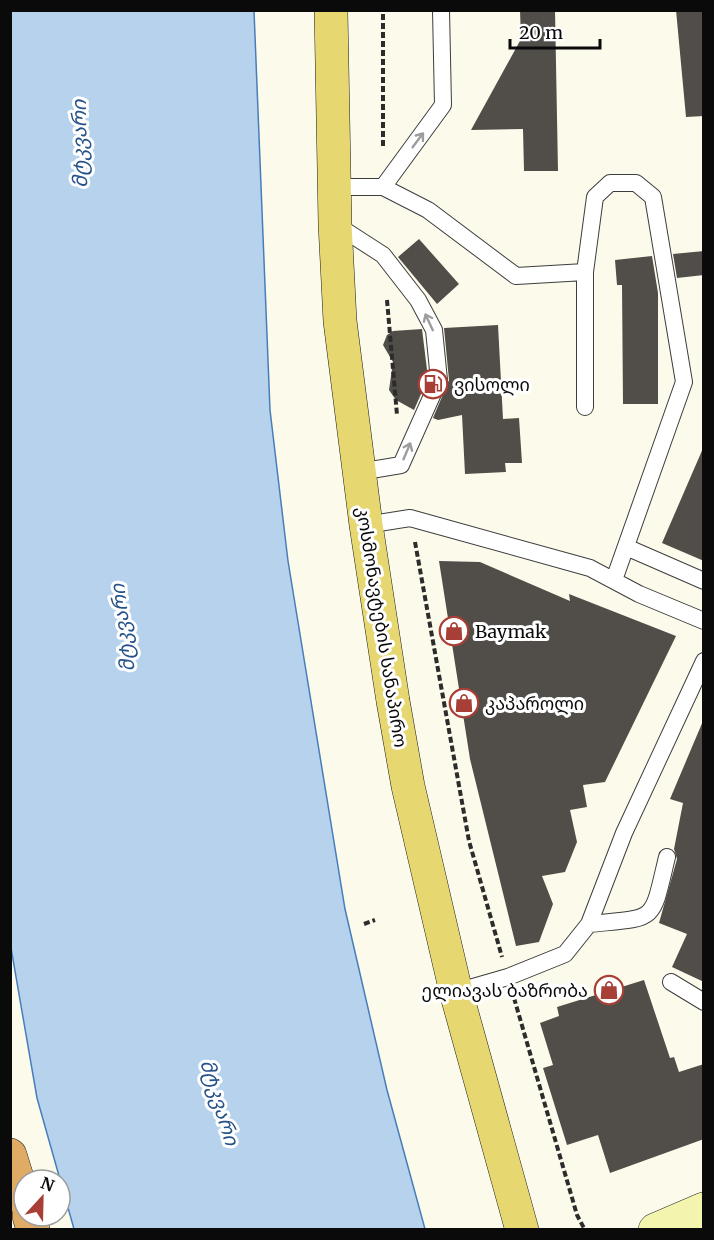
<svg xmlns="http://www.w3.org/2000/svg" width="714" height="1240" viewBox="0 0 714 1240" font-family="Merriweather,'Noto Sans Georgian',serif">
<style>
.water{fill:#b6d2ed;stroke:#477eba;stroke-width:1.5}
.building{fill:#514d48}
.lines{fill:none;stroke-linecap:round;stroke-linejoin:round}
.lane-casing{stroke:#3d3d3d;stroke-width:18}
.secondary-casing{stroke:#2c2c2c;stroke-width:34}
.primary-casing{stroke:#1b1b1b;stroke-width:34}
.highway-casing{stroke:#1b1b1b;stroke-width:34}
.path{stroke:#2c2c2c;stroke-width:4;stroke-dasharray:6 3;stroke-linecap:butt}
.lane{stroke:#fff;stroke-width:16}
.secondary{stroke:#f3f4ae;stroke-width:33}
.primary{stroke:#e6d771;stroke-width:33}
.highway{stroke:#e0ac65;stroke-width:33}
.oneway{stroke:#9d9d9d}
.labels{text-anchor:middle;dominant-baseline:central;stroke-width:6;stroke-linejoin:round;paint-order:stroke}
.poi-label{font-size:18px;fill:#0a0a0a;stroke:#fff;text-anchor:start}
.street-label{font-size:18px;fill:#0a0a0a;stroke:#fff}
.water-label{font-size:20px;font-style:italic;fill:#26528a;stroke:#fff}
</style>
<rect width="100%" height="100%" fill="#fcfbeb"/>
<path class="water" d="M 10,11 L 254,11 L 270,410 L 288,561 L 345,909 L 387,1090 L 425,1229 L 74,1229 L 37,1098 L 11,948 Z"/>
<path class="building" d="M 520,10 L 555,10 L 558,171 L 524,171 L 523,129 L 471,130 L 521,39 Z
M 676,10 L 704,10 L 704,116 L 686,117 Z
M 419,239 L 459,284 L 437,304 L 398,257 Z
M 704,251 L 704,275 L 677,278 L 673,254 Z
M 652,256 L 658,293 L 658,404 L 623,404 L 622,285 L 617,285 L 615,260 Z
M 498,325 L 503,419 L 519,418 L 522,463 L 505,463 L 506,472 L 465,474 L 462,415 L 438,420 L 433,418 L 449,380 L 444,328 Z
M 422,329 L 428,378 L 414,410 L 396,400 L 389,390 L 393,362 L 383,345 L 387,335 L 393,331 Z
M 704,446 L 704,561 L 662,543 Z
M 439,561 L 480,562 L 570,601 L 569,594 L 676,636 L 605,782 L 583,785 L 587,807 L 570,810 L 577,842 L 565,872 L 542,876 L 553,904 L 539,942 L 516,946 L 470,759 Z
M 703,721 L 704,721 L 704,982 L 672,967 L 687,934 L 659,923 L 677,859 L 674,849 L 683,803 L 670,799 Z
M 644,980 L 670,1058 L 674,1057 L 679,1072 L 704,1064 L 704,1139 L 610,1173 L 598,1135 L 567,1145 L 543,1068 L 553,1065 L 540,1023 L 559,1016 L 557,1007 Z"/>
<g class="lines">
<g class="lane-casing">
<path id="lane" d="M 334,187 L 383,187 L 428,210 L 516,276 L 585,272 L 595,197 L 610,183 L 636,183 L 653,197 L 684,382 L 614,580
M 383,187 L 443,105 L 441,10
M 335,224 L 383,255 L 418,300 L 434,330 L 439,380 L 401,465 L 359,472
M 585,407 L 585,272
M 366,525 L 410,518 L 590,568 L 639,594 L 704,621
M 626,547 L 704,581
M 589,924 C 658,917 651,924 667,857
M 671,982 L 704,1002
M 456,992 L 508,977 L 565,954 L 589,924 L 624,833 L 704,661"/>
</g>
<g class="secondary-casing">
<path id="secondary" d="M 655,1230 L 704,1209"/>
</g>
<g class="primary-casing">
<path id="primary" d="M 331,10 L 335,224 L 340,321 L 366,525 L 393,701 L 408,786 L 456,992 L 522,1230"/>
</g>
<g class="highway-casing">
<path id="highway" d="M 10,1155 L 24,1200
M 29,1216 L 33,1230"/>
</g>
<path class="path" d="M 383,146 L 383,10
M 387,300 L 397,415
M 415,542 L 469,841 L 502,957
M 364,924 L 375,920
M 514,998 L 577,1215 L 585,1230"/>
<use href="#lane" class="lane"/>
<use href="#secondary" class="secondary"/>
<use href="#primary" class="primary"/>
<use href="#highway" class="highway"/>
</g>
<defs><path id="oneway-shaft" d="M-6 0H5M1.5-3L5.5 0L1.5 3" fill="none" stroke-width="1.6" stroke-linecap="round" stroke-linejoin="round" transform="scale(1.5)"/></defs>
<g class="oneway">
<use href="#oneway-shaft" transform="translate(418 140) rotate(-53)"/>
<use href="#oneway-shaft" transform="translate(429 322) rotate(-115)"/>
<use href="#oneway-shaft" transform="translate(407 451) rotate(-67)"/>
</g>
<defs>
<g id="fuel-ring" transform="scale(1.5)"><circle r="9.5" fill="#fff" stroke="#a73f36" stroke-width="1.5"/><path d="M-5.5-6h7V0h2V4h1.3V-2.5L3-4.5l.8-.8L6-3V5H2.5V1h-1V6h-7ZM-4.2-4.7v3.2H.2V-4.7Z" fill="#a73f36"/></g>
<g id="shop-ring" transform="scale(1.5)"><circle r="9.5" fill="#fff" stroke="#a73f36" stroke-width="1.5"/><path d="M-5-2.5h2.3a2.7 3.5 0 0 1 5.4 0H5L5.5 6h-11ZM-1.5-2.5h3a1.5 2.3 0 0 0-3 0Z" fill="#a73f36"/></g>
</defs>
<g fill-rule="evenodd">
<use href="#fuel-ring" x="433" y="384"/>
<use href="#shop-ring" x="454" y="631"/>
<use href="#shop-ring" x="464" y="703"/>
<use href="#shop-ring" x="609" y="990"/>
</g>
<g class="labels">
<g class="poi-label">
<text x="454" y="384">ვისოლი</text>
<text x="475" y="631">Baymak</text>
<text x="485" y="703">კაპაროლი</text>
<text x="588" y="990" text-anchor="end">ელიავას ბაზრობა</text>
</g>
<g class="street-label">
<text transform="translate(382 627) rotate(81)">კოსმონავტების სანაპირო</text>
</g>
<g class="water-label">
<text transform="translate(79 144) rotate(-91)">მტკვარი</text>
<text transform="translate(122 628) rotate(-97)">მტკვარი</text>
<text transform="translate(220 1102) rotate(73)">მტკვარი</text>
</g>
</g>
<rect width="714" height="1240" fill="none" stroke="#0a0a0a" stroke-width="24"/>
<g transform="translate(42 1198) rotate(22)"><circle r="28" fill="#ffffff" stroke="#9d9d9d" stroke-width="1.5"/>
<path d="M0-4.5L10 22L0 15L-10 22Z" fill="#a73f36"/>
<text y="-9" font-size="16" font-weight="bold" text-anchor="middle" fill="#0a0a0a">N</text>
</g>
<path d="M510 39v9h90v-9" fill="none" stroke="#0a0a0a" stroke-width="3"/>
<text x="519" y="39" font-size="18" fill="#0a0a0a" stroke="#ffffff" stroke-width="4.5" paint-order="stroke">20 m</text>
</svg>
